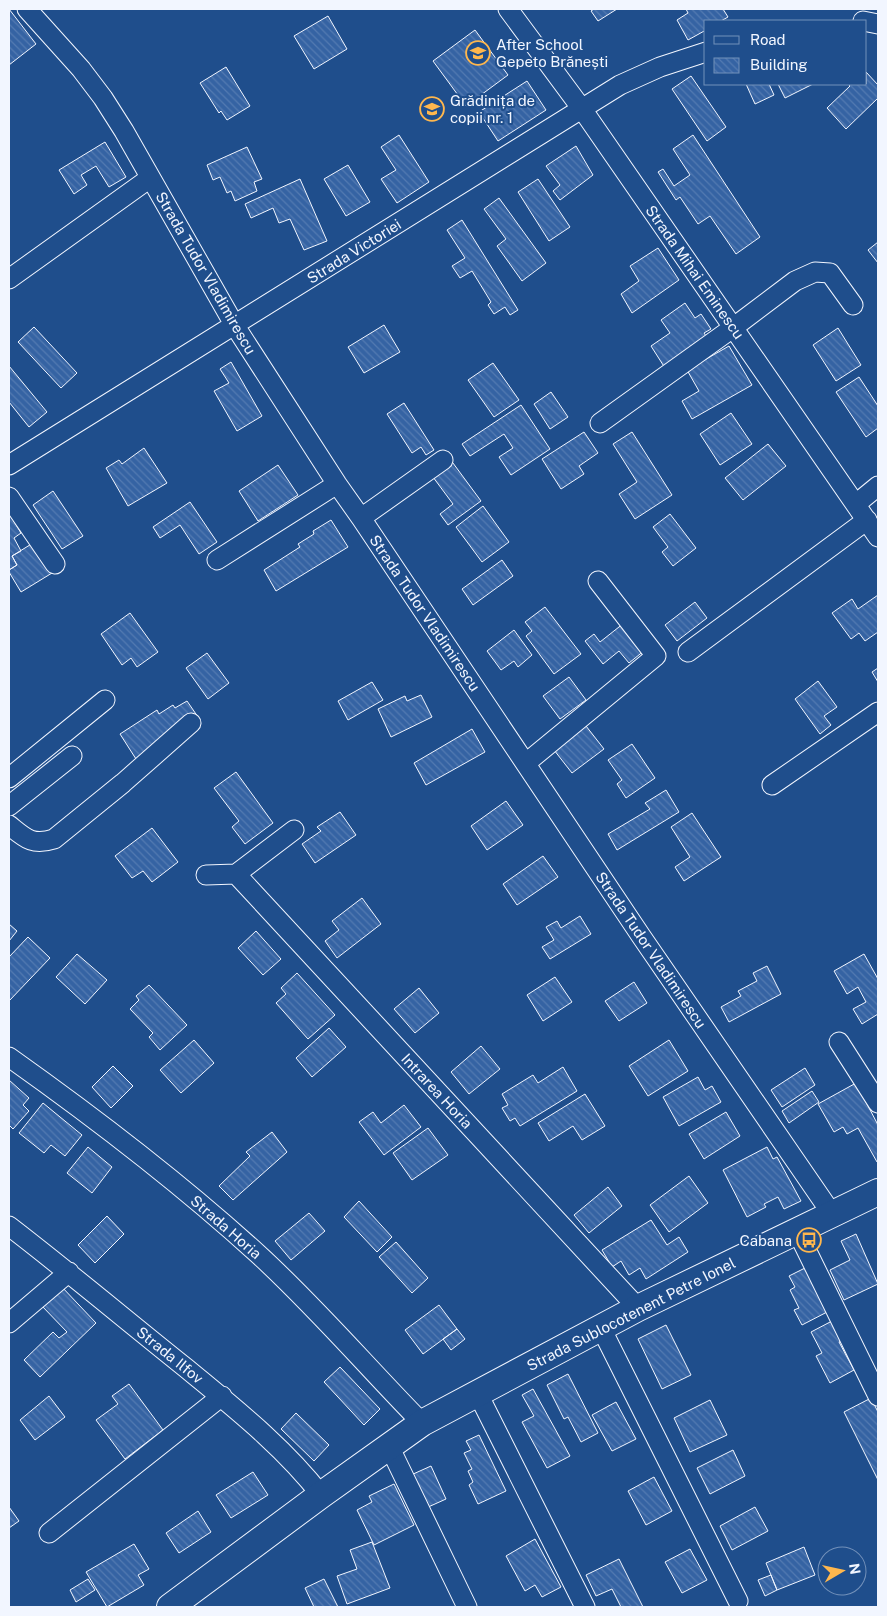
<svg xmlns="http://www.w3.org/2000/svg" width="887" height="1616" viewBox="0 0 887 1616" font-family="'Public Sans',sans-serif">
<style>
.building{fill:url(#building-back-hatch);stroke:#f2f6ff}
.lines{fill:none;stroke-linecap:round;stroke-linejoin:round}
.minor-casing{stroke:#f2f6ff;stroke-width:21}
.secondary-casing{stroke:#f2f6ff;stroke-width:28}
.minor{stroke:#1f4e8c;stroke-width:19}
.secondary{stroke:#1f4e8c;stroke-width:26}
.labels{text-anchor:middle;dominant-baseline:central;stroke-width:4;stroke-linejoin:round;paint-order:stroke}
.poi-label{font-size:15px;fill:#f2f6ff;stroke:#1f4e8c;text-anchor:start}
.street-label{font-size:15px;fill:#f2f6ff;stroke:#1f4e8c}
</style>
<defs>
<pattern id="building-back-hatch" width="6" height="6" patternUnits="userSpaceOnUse" patternTransform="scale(1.25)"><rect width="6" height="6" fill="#3563a3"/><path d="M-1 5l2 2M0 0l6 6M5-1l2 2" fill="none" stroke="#537ab1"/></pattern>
</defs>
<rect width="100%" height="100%" fill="#1f4e8c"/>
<path class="building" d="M 9,9 L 36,44 L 9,65 Z
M 594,9 L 617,9 L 598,21 L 591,11 Z
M 686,9 L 723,9 L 728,17 L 721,21 L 706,21 L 706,30 L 688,40 L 677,20 L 688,13 Z
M 328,16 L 347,49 L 314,69 L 294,36 Z
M 475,30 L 508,75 L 466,106 L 433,61 Z
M 226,67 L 250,106 L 227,120 L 221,111 L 219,113 L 200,83 Z
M 866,72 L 878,85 L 878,98 L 846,129 L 827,108 L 850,86 L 848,84 L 866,84 Z
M 691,76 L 726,127 L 707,141 L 672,89 Z
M 527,81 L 546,110 L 498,141 L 479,112 Z
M 746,84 L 769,84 L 774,95 L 755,104 Z
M 778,84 L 813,84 L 785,98 Z
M 399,135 L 429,182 L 397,203 L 381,179 L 396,170 L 381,147 Z
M 693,135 L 760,237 L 736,254 L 710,216 L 698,224 L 680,197 L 676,200 L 658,172 L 663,169 L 674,186 L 690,175 L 673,149 Z
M 105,142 L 126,177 L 109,187 L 96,166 L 81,175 L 87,185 L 74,194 L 59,170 Z
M 576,146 L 593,175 L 560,200 L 553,191 L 560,185 L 546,166 Z
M 247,147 L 262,179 L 254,182 L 257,191 L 235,201 L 231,191 L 227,193 L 220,177 L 213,180 L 207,165 Z
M 348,165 L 370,202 L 346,216 L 324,179 Z
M 300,179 L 327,241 L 304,250 L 290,219 L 279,223 L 273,208 L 251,218 L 245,204 Z
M 538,179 L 570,227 L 549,241 L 518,192 Z
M 499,198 L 546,263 L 522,281 L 497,246 L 506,239 L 484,209 Z
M 462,220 L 518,310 L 510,315 L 505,307 L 494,314 L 488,305 L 491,302 L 472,271 L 460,278 L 452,266 L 465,258 L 447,230 Z
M 878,242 L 878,263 L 868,250 Z
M 658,248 L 679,280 L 632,313 L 621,294 L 639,281 L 630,266 Z
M 685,303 L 695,318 L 701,314 L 711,329 L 704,333 L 708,339 L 665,368 L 651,346 L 670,333 L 661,320 Z
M 384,325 L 400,352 L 364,373 L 348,347 Z
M 34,327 L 77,373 L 61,388 L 18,342 Z
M 838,328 L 861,365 L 836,381 L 813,345 Z
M 729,346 L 752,385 L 692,419 L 682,401 L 699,391 L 687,370 Z
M 231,362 L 262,416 L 237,431 L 214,391 L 229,383 L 220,369 Z
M 493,363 L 519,400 L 494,417 L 468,380 Z
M 9,366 L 47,412 L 29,427 L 9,402 Z
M 859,377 L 878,406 L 878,428 L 866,437 L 836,392 Z
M 551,392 L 568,417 L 550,429 L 534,404 Z
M 404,403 L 434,450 L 426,455 L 421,447 L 412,453 L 387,414 Z
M 521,405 L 550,449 L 511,475 L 499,457 L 513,448 L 504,434 L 470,456 L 462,444 Z
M 731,413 L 752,444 L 720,465 L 700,434 Z
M 584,432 L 598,453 L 579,466 L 584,474 L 561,489 L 542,459 Z
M 632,432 L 672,495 L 635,519 L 619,494 L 637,482 L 613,444 Z
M 768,444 L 786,466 L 743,500 L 725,478 Z
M 144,448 L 167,483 L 128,506 L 106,468 L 119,460 L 122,464 Z
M 450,459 L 481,501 L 448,525 L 440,514 L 453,504 L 430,473 Z
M 278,465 L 298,495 L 258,521 L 239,491 Z
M 53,491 L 83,536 L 62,549 L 33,505 Z
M 190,502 L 217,542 L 199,554 L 180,525 L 160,538 L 153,527 Z
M 483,506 L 509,542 L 482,562 L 456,527 Z
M 9,513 L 21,533 L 14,538 L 21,551 L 12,556 L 17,565 L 9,570 Z
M 670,514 L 696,548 L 673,566 L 662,552 L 668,547 L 653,527 Z
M 331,520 L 348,547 L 276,591 L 264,570 L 300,547 L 298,544 L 314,534 L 313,531 Z
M 33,543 L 52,573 L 21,592 L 9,572 L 9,570 L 17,565 L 12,556 Z
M 502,560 L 513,576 L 473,605 L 462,589 Z
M 878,595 L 878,632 L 865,641 L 859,633 L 851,639 L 832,613 L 852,599 L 858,609 Z
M 695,602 L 707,618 L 677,641 L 665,625 Z
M 545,607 L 581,654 L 554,674 L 526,636 L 532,631 L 525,622 Z
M 130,613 L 158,652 L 137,667 L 131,658 L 122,665 L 101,634 Z
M 624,623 L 645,650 L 629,663 L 619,651 L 603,664 L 585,641 L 594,634 L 600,642 Z
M 514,630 L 532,655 L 518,667 L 514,661 L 501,670 L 487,651 Z
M 207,653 L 229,683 L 208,699 L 186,668 Z
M 878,668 L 878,682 L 872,672 Z
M 569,677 L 586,700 L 560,719 L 543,696 Z
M 818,681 L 837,707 L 824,716 L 831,725 L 820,734 L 795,699 Z
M 372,682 L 383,700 L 348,720 L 338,701 Z
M 421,695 L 432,717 L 391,737 L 378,709 L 405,696 L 407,701 Z
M 187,701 L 198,717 L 136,759 L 120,734 L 157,710 L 159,714 L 173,705 L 175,708 Z
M 586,726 L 604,749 L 572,773 L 554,750 Z
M 472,729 L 485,752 L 426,785 L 414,763 Z
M 632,744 L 655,778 L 626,798 L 617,784 L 622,780 L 608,760 Z
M 236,772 L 273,823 L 245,844 L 232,827 L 239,821 L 214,788 Z
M 666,790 L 679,812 L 617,850 L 608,834 L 650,809 L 645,803 Z
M 506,801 L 523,825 L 487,850 L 471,826 Z
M 340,812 L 356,835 L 315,863 L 302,844 L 321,831 L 317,827 Z
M 692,813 L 721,857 L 684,881 L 675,867 L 690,857 L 671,827 Z
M 152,828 L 178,862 L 152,882 L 143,871 L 132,878 L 115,856 Z
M 543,856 L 558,877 L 517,905 L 503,884 Z
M 362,898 L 381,924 L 337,958 L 325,941 L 339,930 L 332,921 Z
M 580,916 L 591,934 L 550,959 L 542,947 L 554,940 L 546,927 L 557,921 L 561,928 Z
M 9,924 L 17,931 L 9,941 Z
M 256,931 L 281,959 L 263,975 L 238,948 Z
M 28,937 L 50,958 L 9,1001 L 9,957 Z
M 77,954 L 107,980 L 85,1004 L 56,977 Z
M 864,954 L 878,979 L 878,1014 L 862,1024 L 853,1009 L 866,1002 L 858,987 L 847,994 L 834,971 Z
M 767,966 L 781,994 L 729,1022 L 721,1007 L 741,996 L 738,991 L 757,981 L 753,973 Z
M 297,973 L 335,1015 L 308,1039 L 276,1003 L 286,994 L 281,988 Z
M 555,977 L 572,1002 L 543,1021 L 527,995 Z
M 634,982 L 647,1003 L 619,1021 L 605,1001 Z
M 149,985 L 187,1025 L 160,1050 L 149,1037 L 153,1033 L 130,1009 L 139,1000 L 136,996 Z
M 419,988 L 439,1013 L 415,1033 L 394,1009 Z
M 329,1028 L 346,1047 L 312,1077 L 296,1058 Z
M 194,1040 L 214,1063 L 181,1093 L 160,1070 Z
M 669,1040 L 688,1071 L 648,1096 L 629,1066 Z
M 481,1046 L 500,1069 L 469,1094 L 451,1072 Z
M 113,1066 L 133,1086 L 111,1108 L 92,1087 Z
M 563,1067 L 577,1091 L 520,1126 L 515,1118 L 510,1121 L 502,1108 L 508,1105 L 502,1094 L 533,1075 L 538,1083 Z
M 805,1068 L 815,1085 L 782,1107 L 771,1090 Z
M 698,1077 L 705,1090 L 712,1086 L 721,1102 L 679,1126 L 663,1097 Z
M 9,1080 L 29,1098 L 23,1105 L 29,1111 L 13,1129 L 9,1125 Z
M 856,1083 L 878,1125 L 878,1161 L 877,1162 L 858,1128 L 847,1134 L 843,1127 L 834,1132 L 818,1104 Z
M 812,1091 L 819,1102 L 789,1123 L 782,1111 Z
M 585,1094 L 605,1126 L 582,1140 L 573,1126 L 549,1141 L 538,1123 Z
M 43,1103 L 82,1135 L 65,1156 L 51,1145 L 44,1153 L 19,1133 Z
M 404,1105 L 421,1127 L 384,1155 L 359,1122 L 373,1112 L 381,1123 Z
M 726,1112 L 740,1136 L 704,1159 L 689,1134 Z
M 428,1128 L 448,1155 L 412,1180 L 393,1153 Z
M 272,1132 L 287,1152 L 233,1200 L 219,1186 L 250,1156 L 246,1152 Z
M 88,1147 L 112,1167 L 92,1193 L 67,1173 Z
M 767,1147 L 773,1159 L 777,1157 L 801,1201 L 784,1209 L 778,1197 L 764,1204 L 766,1207 L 747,1217 L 723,1170 Z
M 689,1176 L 708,1203 L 669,1232 L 650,1205 Z
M 608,1187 L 622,1206 L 589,1233 L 574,1215 Z
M 359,1201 L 392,1237 L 377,1252 L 344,1217 Z
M 309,1213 L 325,1231 L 291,1260 L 275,1241 Z
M 107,1216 L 124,1234 L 95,1263 L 78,1245 Z
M 651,1220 L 667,1245 L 679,1237 L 688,1252 L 646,1279 L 640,1268 L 629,1275 L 621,1261 L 612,1267 L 602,1250 Z
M 856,1234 L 878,1284 L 844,1300 L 830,1270 L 850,1260 L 841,1241 Z
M 396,1242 L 428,1278 L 412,1293 L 379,1257 Z
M 807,1267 L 829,1311 L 802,1325 L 794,1310 L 799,1308 L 790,1290 L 795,1287 L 789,1276 Z
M 61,1286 L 96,1323 L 40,1377 L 24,1360 L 53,1332 L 59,1338 L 67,1332 L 41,1305 Z
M 439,1305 L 457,1329 L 423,1354 L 405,1330 Z
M 832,1321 L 843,1340 L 839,1342 L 854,1370 L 830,1383 L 816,1356 L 822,1353 L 811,1332 Z
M 666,1325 L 691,1375 L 662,1389 L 638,1339 Z
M 457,1329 L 465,1339 L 451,1350 L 443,1339 Z
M 340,1367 L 380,1409 L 364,1425 L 324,1382 Z
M 568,1374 L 598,1433 L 581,1442 L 568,1417 L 564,1419 L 547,1385 Z
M 129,1384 L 163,1430 L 125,1459 L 96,1420 L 118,1404 L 112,1396 Z
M 533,1389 L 570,1456 L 547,1468 L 522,1422 L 534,1416 L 522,1395 Z
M 49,1396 L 65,1417 L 35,1440 L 20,1420 Z
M 871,1398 L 878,1412 L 878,1480 L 844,1412 Z
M 710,1400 L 727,1435 L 690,1452 L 674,1418 Z
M 616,1402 L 636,1439 L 612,1451 L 592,1415 Z
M 296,1413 L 329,1445 L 314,1461 L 281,1429 Z
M 479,1435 L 506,1491 L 478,1504 L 469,1485 L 473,1482 L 468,1471 L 472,1469 L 464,1453 L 471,1450 L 466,1441 Z
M 733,1450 L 745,1476 L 710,1494 L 697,1468 Z
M 431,1466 L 446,1499 L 426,1508 L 411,1475 Z
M 253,1472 L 268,1495 L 231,1518 L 216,1495 Z
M 654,1477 L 672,1511 L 646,1525 L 628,1491 Z
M 394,1484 L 414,1525 L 374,1545 L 357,1510 L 372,1502 L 369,1496 Z
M 9,1507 L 19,1521 L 9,1528 Z
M 755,1507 L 768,1531 L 732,1550 L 720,1526 Z
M 198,1511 L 211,1532 L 179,1553 L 166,1533 Z
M 535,1539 L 561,1587 L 542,1597 L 535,1585 L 525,1591 L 506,1556 Z
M 372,1542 L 390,1588 L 347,1604 L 337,1576 L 357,1569 L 350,1550 Z
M 134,1544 L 149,1569 L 138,1575 L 144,1585 L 107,1607 L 86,1572 Z
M 804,1547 L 815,1575 L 777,1590 L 766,1563 Z
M 690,1549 L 707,1580 L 682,1593 L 665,1562 Z
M 619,1559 L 643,1607 L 621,1607 L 612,1589 L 596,1596 L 586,1575 Z
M 771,1575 L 777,1590 L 765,1596 L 758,1580 Z
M 88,1579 L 95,1590 L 76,1602 L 70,1590 Z
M 324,1579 L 338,1607 L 314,1607 L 305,1588 Z"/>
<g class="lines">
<g class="minor-casing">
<path id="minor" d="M 27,9 L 81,69 L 103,98 L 124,131 L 235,326 L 337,484 L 361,518 L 641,936 L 832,1214
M 508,9 L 582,109 L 878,537
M 863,21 L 878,24
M 9,279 L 150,178
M 600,423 L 734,327 L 795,281 L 815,272 L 830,273 L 853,305
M 9,465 L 620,85 L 660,67 L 706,52
M 9,497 L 55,564
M 856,504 L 878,486
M 361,518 L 443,460
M 217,560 L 337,484
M 688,652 L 867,520
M 526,763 L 656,656 L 598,581
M 9,778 L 105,700
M 772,785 L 878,712
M 9,806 L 72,756
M 9,825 C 25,838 32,846 54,839 L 123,783 L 191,723
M 236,874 L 638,1308
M 206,875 L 236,874 L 294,830
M 839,1042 L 878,1103
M 9,1057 C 95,1118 180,1183 258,1254 C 316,1307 367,1367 422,1423
M 9,1226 C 69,1272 127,1321 186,1368 C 233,1407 283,1446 321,1495
M 797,1231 L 878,1396
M 9,1323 L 69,1272
M 601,1328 L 738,1601
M 477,1392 L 585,1607
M 389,1446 L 467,1607
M 49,1533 L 222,1396"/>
</g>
<g class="secondary-casing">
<path id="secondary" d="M 170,1607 L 321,1495 L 422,1423 L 638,1308 L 878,1192"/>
</g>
<use href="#minor" class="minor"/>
<use href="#secondary" class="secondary"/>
</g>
<defs>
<g id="school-ring" transform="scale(1.25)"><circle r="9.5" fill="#1f4e8c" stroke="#ffb74d" stroke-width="1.5"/><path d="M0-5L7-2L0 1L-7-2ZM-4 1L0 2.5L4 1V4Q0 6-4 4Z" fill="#ffb74d"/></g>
<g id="bus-ring" transform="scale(1.25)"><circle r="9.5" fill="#1f4e8c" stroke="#ffb74d" stroke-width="1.5"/><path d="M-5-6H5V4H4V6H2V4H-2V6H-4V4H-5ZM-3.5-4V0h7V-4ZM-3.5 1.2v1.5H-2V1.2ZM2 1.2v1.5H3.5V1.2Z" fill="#ffb74d"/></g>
</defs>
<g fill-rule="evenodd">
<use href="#school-ring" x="478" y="53"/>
<use href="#school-ring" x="432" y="109"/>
<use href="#bus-ring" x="809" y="1240"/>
</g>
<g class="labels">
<g class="poi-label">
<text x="496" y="44">After School<tspan x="496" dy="17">Gepeto Brănești</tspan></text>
<text x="450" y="100">Grădinița de<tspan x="450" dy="17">copii nr. 1</tspan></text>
<text x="792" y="1240" text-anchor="end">Cabana</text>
</g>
<g class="street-label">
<text transform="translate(354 251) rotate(-32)">Strada Victoriei</text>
<text transform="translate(695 272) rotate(55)">Strada Mihai Eminescu</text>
<text transform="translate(206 273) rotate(60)">Strada Tudor Vladimirescu</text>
<text transform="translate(425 613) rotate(56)">Strada Tudor Vladimirescu</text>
<text transform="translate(651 950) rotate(56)">Strada Tudor Vladimirescu</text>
<text transform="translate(437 1091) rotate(47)">Intrarea Horia</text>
<text transform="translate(226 1227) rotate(41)">Strada Horia</text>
<text transform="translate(631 1314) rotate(-27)">Strada Sublocotenent Petre Ionel</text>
<text transform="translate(170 1355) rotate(39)">Strada Ilfov</text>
</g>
</g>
<rect width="887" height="1616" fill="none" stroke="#f2f6ff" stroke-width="20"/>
<rect x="704" y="20" width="162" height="65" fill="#1f4e8c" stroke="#7391ba"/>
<rect x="714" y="36" width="25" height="8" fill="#1f4e8c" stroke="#7391ba"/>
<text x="750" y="45" font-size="15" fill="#f2f6ff">Road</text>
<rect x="714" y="58" width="25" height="15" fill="url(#building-back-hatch)" stroke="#7391ba"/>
<text x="750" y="70" font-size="15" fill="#f2f6ff">Building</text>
<g transform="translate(842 1571) rotate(81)"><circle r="24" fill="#1f4e8c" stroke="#7391ba"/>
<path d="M0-4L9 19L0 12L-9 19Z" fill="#ffb74d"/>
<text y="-8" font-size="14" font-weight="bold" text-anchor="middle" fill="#f2f6ff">N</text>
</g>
</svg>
